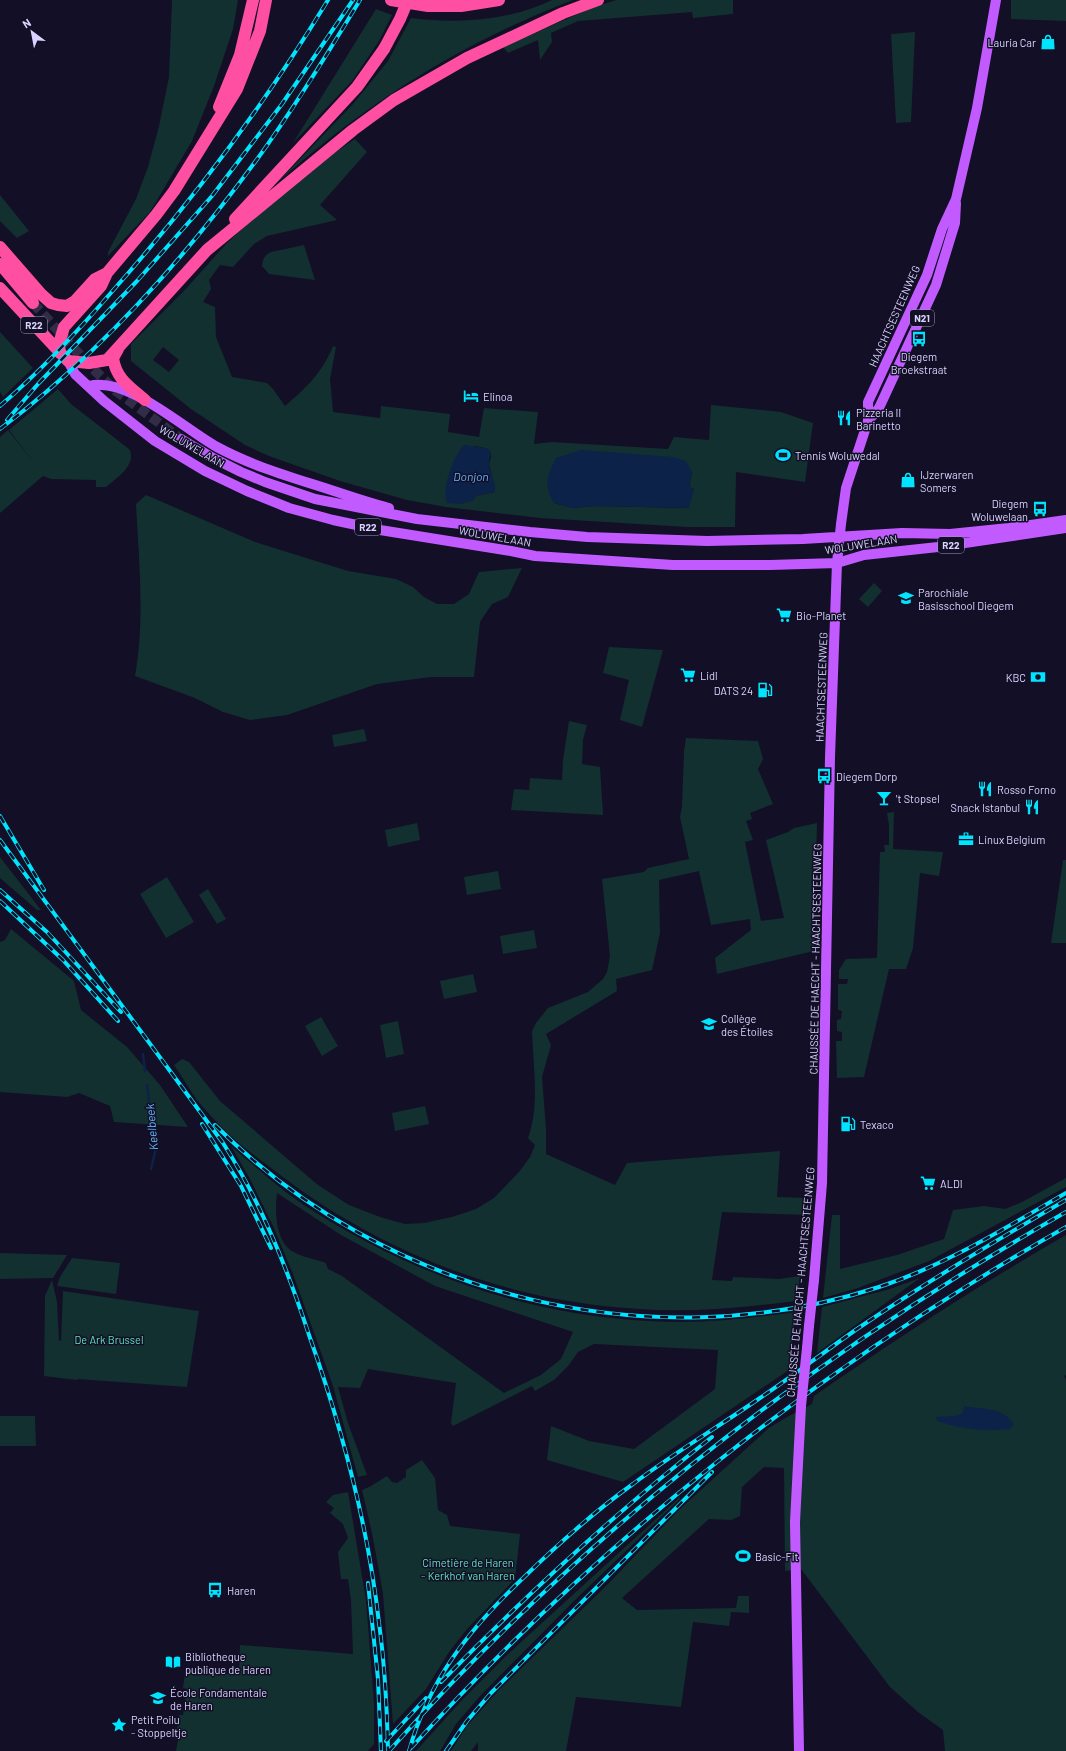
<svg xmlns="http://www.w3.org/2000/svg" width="1066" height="1751" viewBox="0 0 1066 1751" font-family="Barlow,sans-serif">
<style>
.green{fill:#12302f;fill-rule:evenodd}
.water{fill:#0c2248}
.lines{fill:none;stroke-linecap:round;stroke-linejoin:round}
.stream{stroke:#0c2248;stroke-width:2.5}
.major-tunnel{stroke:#312d47;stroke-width:10;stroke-dasharray:10 5;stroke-linecap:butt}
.major{stroke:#c25bff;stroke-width:10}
.highway{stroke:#ff4fa3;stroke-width:12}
.rail-casing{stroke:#00e5ff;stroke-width:4}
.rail{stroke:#130f26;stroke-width:2.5;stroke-dasharray:8;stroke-linecap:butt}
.major-bridge{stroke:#c25bff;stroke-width:10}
.highway-bridge{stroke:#ff4fa3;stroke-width:12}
.labels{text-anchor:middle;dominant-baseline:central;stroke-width:3;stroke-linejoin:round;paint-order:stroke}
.shield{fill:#130f26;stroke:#9e99be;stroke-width:1}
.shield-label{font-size:10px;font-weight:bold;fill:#d9d4ff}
.poi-label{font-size:11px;fill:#d9d4ff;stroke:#130f26;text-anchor:start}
.street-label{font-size:11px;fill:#d9d4ff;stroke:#130f26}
.park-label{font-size:11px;fill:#5fe0c0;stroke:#130f26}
.water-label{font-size:12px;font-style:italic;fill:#62b6ff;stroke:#130f26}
</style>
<rect width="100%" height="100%" fill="#130f26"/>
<path class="green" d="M 172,0 L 238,0 L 233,29 L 214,86 L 192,141 L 150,212 L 108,256 L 108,252 L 136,199 L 148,167 L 159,126 L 169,77 Z
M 552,0 L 573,0 C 461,43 364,104 276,184 L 353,104 L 388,61 L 411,18 C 458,24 509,21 552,0 Z
M 616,0 L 733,0 L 733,14 L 693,18 L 692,12 L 578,21 L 551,33 L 552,42 L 540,60 L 538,40 L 508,53 L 503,47 L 594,7 Z
M 1011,0 L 1066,0 L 1066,21 L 1011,19 Z
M 376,9 L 392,15 L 379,41 L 352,81 L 293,143 Z
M 915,32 L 911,122 L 896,123 L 891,34 Z
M 355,139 L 367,152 L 320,205 L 337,220 L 267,236 L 254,244 L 233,267 L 220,265 L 209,280 L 211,289 L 203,302 L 215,307 L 216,337 L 232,377 L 267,383 L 273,389 L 285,406 C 307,387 322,373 333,346 L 336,347 L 330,379 L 333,412 L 380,418 L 381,406 L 450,414 L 448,432 L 479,437 L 484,408 L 538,412 L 534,444 L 552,442 L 668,449 L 674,437 L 709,440 L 711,405 L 781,412 L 813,423 L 805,482 L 736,472 L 735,527 L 687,527 L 540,518 L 446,507 L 407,500 L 340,481 L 269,456 L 245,445 L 191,409 L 131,361 L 131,344 L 183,292 L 226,244 L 274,199 L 312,168 ZM 163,347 L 179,360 L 169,372 L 153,360 ZM 474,446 L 485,448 L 490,451 L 491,457 L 489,464 L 495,488 L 494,492 L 476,496 ZM 568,455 L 692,472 L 689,488 L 694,488 L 688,508 L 595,506 L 573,508 L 554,503 L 556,458 Z
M 0,195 L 29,231 L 17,238 L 0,221 Z
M 304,245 L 315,280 L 269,274 L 262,266 C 263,258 265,255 271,252 Z
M 0,332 L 33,368 L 3,397 L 0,392 Z
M 58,389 L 71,404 L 129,449 C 138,464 116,479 106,487 L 96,487 L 96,480 L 51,479 L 43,476 L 0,513 L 0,437 L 8,430 L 35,464 L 9,430 Z
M 146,495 L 255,542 L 348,571 L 396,579 L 413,587 L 424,597 L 437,604 L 454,604 L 469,594 L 479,572 L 522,568 L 508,597 L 492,604 L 480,622 L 474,677 L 431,677 L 377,684 L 287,715 L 250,720 L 223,712 L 195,698 L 135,676 C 145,620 139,561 136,504 Z
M 874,583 L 882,591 L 868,607 L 859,599 Z
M 609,647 L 663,650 L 642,727 L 620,720 L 629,680 L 603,673 Z
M 569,721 L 587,725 L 583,740 L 582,764 L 600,767 L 603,815 L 511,810 L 514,789 L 529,790 L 530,778 L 562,780 L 563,760 Z
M 364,729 L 367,741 L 334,747 L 332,735 Z
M 686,738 L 758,741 L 763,759 L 758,769 L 773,804 L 750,813 L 752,819 L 746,821 L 753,840 L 745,842 L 761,921 L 784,918 L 766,840 L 788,832 L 794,828 L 817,823 L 814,951 L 717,974 L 715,958 L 751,930 L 750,919 L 711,925 L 699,871 L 659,880 L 660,933 L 652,970 L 616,979 L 617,991 L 546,1034 L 551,1045 L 542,1077 L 546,1129 L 546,1154 L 615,1185 L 627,1163 L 780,1151 L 777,1197 L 809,1198 L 809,1215 L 722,1212 L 712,1280 L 732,1281 L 733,1277 L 779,1279 L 800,1276 L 797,1301 C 745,1307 692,1313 639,1309 C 505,1302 374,1250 270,1167 C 257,1157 243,1148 231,1136 C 219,1125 207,1112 197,1100 C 189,1089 182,1076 174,1065 L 182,1059 L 189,1062 L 220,1101 L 318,1185 L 349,1205 L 380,1217 L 405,1224 L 424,1223 L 452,1217 L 476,1209 L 494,1198 L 519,1172 L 530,1157 L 535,1145 L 528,1138 C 540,1105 533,1066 532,1031 L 536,1023 L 548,1008 L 588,992 L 603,979 L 607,972 L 610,956 L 602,879 L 644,872 L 648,868 L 689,859 L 680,817 L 682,807 L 684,751 Z
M 894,812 L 893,849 L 943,852 L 939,876 L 920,873 L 913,948 L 906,969 L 889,969 L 864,1077 L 837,1078 L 836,1041 L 842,1041 L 842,1032 L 837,1031 L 837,1020 L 841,1019 L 842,1011 L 838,1010 L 838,984 L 847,984 L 848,979 L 839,979 L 839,970 L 846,959 L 877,958 L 880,852 L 885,852 L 884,845 L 889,845 L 889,825 L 887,813 Z
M 417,823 L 420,840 L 388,847 L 385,830 Z
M 0,857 L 41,910 L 37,910 L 0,878 Z
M 1063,860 L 1066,860 L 1066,943 L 1051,943 Z
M 498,871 L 501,889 L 467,895 L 464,877 Z
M 167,877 L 194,922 L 166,938 L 140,894 Z
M 208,889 L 226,919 L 217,924 L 199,895 Z
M 11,929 L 74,981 L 81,1010 L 127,1047 L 160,1085 L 188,1127 L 114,1122 L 110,1106 L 79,1093 L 67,1097 L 0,1092 L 0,942 L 5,940 Z
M 534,930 L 537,948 L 503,954 L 500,936 Z
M 473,974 L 477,992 L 444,999 L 440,981 Z
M 321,1017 L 338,1046 L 322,1056 L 305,1026 Z
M 398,1021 L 404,1054 L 386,1058 L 380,1025 Z
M 425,1106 L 429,1124 L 395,1131 L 392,1113 Z
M 231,1146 C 257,1168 282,1191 310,1209 C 424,1281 545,1321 680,1322 C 719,1322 758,1317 796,1312 L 789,1370 L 623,1482 L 547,1460 L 551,1426 L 589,1441 L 634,1449 L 715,1389 L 718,1350 L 594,1344 L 578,1352 L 569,1365 L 554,1380 L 535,1391 L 532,1386 L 453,1426 L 451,1423 L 456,1383 L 368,1369 L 360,1388 L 338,1387 L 348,1423 L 367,1475 L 358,1477 L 333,1386 L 293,1274 L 273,1226 L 250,1179 ZM 277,1193 L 341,1235 L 435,1286 L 573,1332 L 561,1359 L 541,1375 L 504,1393 L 342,1276 L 328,1269 L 326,1263 C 315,1259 301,1257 292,1251 C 275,1240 275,1211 277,1193 Z
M 1066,1178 L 1066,1187 L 929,1261 L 858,1288 L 823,1298 L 832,1215 L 840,1215 L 840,1269 L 897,1255 L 944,1239 L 953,1210 L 984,1206 L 1005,1209 L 1022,1202 Z
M 1066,1235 L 1066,1375 L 1064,1376 L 1066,1380 L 1066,1751 L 945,1751 L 943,1730 L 918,1712 L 890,1687 L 801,1569 L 785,1571 L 784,1468 L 764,1467 L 742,1487 L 740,1516 L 731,1520 L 709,1519 L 622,1598 L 637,1610 L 736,1608 L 738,1596 L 749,1596 L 749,1613 L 731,1612 L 729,1626 L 693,1622 L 681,1707 L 576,1697 L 566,1751 L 478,1751 L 478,1742 L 471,1751 L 451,1751 L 467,1726 L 498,1691 L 606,1586 L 680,1509 L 769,1428 L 787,1417 L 812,1404 L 814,1396 C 896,1339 979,1285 1066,1235 Z
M 0,1253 L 67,1255 L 53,1278 L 0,1279 Z
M 72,1258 L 120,1263 L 116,1294 L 57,1286 L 60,1277 Z
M 920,1278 L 817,1353 L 822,1307 L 890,1289 Z
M 52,1280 L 57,1302 L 59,1340 L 61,1341 L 63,1291 L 199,1311 L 187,1387 L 78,1379 L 77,1380 L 44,1376 L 45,1296 Z
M 0,1416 L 35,1416 L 36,1446 L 0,1446 Z
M 422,1460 L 435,1478 L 438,1510 L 447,1515 L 450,1526 L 520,1534 L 515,1579 L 467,1629 L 449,1652 L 426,1689 L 393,1724 L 383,1594 L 372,1533 L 362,1490 L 371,1486 L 387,1476 L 392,1482 L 397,1483 L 406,1477 L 406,1470 Z
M 348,1492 L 366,1600 L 374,1703 L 374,1744 L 368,1751 L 176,1751 L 180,1730 L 177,1729 L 179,1715 L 183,1715 L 187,1689 L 183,1688 L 185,1673 L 192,1674 L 192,1670 L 239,1675 L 240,1645 L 353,1654 L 351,1600 L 348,1579 L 341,1579 L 338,1552 L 348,1538 L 343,1524 L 330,1513 L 334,1508 L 326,1502 L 333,1495 Z
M 680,1497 L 680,1499 L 573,1602 L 481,1695 L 456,1724 L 440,1751 L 416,1751 L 462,1700 L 508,1654 Z"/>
<path class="water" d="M 464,445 L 485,448 L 490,451 C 491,456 489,459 489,464 C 489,473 498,483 494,492 L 476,496 L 473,501 L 461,504 L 447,503 C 441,489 454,455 464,445 Z
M 581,450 L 674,457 L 686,461 L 692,472 L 689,487 L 694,488 L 689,508 L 595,506 L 573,508 L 554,503 C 543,485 547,476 556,458 Z
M 964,1406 C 983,1410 1002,1406 1014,1424 L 1010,1429 C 984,1432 961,1429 937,1421 L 936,1417 L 955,1416 L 963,1413 Z"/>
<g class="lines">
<path class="stream" d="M 143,1054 L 145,1071
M 147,1085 L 156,1148 L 151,1169"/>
<path class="major-tunnel" d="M 33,303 L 89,365 L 116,391 L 181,439"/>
<path class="major" d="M 68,361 L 75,374 L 104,401 L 155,441 L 205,471 L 247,491 L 289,508 L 333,520 L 380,530 L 511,551 L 535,556 L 673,565 L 770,565 L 837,563 L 864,555 L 938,547 L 1066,528
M 89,386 C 128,376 184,429 217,447 C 254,467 294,478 334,491 C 352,497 370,503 389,508
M 868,421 L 879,408 L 936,285 L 955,223 L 956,203
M 181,439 L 213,458 L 241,472 L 265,482 L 315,499 L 417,519 L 530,532 L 587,537 L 707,541 L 803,539 L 902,533 L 950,534 L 1009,528 L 1066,520
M 814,1280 L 822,1183 L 830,757 L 837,563 L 841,524 L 846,488 L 868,421 L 868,402 L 927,275 L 942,229 L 956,199 L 977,108 L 996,0
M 807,1348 L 809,1326
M 799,1751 L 795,1522 L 801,1406"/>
<path class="highway" d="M 391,0 L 428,6 L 461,6 L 499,0
M 219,107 L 240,55 L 253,0
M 235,219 L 357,87 L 384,49
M 0,247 L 41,294 L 51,303 L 58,305 L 67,306 L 75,301 L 95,279 L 107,273
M 0,264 L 33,303
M 0,288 L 68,361 L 89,363 L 107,360 L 207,250 L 353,130 L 394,100 L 467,58 L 563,13 L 598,0
M 118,349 L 113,358 C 116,379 130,387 145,400
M 60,353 L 59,344 L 64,327 L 101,286 L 107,273 L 156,215 L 174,191 L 237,89 L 260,31 L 266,0"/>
<g class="rail-casing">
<path id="rail" d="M 0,406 C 42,370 80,329 116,287 C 195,198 266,102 328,0
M 7,420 L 38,384 L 137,281 L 212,196 L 282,104 L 353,0
M 0,429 C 100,354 185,258 258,158 C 295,107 328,53 360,0
M 0,816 L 44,890
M 0,840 L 223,1143 C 261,1202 287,1268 309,1335 C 342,1428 368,1525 379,1623 C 385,1666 387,1708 388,1751
M 0,890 L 47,932 L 121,1012
M 0,901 L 63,960 L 118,1021
M 202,1124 L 241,1186 L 271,1248
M 215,1125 C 385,1295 649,1362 879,1287 C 946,1265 1005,1228 1066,1193
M 368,1583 L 378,1679 L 381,1751
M 441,1682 C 526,1595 616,1512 712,1437
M 386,1741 L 426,1698
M 411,1748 C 599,1540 823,1365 1066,1227
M 389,1751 C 582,1534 814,1355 1066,1212
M 409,1751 C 429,1680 468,1631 520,1581 C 556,1546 592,1513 633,1484 C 674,1453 718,1427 760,1398 C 793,1376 824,1352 857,1329 C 925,1283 995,1241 1066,1200
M 446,1751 L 467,1721 L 491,1693 L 712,1472"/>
</g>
<use href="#rail" class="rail"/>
<path class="major-bridge" d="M 809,1326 L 814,1280
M 801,1406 L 807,1348"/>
<path class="highway-bridge" d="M 384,49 L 400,19 L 408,0"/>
</g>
<defs>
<g id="shop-bare" transform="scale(1.2)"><path d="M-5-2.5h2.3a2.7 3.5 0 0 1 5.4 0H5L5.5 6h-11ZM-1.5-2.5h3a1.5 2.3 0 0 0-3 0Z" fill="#00e5ff" stroke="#130f26" stroke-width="2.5" paint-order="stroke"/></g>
<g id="bus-bare" transform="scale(1.2)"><path d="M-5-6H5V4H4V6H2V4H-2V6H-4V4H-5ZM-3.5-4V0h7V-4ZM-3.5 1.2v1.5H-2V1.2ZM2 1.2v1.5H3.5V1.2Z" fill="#00e5ff" stroke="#130f26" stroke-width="2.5" paint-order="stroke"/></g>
<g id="hotel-bare" transform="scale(1.2)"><path d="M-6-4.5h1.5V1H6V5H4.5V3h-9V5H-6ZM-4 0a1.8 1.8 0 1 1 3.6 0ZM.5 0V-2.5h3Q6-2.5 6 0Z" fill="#00e5ff" stroke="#130f26" stroke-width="2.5" paint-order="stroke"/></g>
<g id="restaurant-bare" transform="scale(1.2)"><path d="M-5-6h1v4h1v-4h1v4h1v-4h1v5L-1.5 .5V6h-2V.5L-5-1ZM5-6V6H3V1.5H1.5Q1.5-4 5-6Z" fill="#00e5ff" stroke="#130f26" stroke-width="2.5" paint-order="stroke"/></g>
<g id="stadium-bare" transform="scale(1.2)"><path d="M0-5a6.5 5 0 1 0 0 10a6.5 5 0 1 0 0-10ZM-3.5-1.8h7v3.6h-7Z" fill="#00e5ff" stroke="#130f26" stroke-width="2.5" paint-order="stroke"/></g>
<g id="school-bare" transform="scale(1.2)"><path d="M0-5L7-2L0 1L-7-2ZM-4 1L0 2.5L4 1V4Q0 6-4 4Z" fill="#00e5ff" stroke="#130f26" stroke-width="2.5" paint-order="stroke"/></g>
<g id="supermarket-bare" transform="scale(1.2)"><path d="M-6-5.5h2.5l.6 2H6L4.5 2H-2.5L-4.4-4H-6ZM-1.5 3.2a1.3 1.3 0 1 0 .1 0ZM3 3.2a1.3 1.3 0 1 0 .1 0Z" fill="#00e5ff" stroke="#130f26" stroke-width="2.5" paint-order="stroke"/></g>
<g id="bank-bare" transform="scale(1.2)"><path d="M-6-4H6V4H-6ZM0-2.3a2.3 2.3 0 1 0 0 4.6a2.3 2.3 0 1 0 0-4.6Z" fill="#00e5ff" stroke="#130f26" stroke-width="2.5" paint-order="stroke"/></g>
<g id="fuel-bare" transform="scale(1.2)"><path d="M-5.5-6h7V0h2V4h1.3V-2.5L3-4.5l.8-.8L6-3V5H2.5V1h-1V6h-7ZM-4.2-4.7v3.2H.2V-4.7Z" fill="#00e5ff" stroke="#130f26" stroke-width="2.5" paint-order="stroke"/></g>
<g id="bar-bare" transform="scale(1.2)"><path d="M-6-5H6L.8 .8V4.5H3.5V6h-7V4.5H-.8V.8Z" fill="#00e5ff" stroke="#130f26" stroke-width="2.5" paint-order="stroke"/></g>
<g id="office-bare" transform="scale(1.2)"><path d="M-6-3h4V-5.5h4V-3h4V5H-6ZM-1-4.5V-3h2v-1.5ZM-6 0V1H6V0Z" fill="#00e5ff" stroke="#130f26" stroke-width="2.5" paint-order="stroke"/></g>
<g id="library-bare" transform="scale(1.2)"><path d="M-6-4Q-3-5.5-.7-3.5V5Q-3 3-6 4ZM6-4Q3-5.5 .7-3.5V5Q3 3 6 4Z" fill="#00e5ff" stroke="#130f26" stroke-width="2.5" paint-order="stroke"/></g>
<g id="sight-bare" transform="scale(1.2)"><path d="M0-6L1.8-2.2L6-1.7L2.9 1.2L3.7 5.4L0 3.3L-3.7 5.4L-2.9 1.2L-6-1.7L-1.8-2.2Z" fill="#00e5ff" stroke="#130f26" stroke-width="2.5" paint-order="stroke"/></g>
</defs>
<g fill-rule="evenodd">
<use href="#shop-bare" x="1048" y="42"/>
<use href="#bus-bare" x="919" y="339"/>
<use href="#hotel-bare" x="471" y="396"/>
<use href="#restaurant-bare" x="844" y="418"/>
<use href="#stadium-bare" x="783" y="455"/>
<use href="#shop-bare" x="908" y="480"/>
<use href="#bus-bare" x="1040" y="509"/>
<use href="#school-bare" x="906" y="598"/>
<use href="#supermarket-bare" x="784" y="615"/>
<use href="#supermarket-bare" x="688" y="675"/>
<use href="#bank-bare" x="1038" y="677"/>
<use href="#fuel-bare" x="765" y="690"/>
<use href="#bus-bare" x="824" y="776"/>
<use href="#restaurant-bare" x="985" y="789"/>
<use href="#bar-bare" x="884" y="798"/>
<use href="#restaurant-bare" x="1032" y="807"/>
<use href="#office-bare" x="966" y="839"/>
<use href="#school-bare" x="709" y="1024"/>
<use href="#fuel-bare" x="848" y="1124"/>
<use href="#supermarket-bare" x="928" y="1183"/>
<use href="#stadium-bare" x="743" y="1556"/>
<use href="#bus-bare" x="215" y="1590"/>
<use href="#library-bare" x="173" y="1662"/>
<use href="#school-bare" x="158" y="1698"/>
<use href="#sight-bare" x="119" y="1725"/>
</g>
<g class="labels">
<g class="shield">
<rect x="910" y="310" width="24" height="16" rx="3"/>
<rect x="21" y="317" width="26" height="16" rx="3"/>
<rect x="355" y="519" width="26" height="16" rx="3"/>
<rect x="938" y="537" width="26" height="16" rx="3"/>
</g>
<g class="shield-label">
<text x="922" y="318">N21</text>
<text x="34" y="325">R22</text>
<text x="368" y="527">R22</text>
<text x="951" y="545">R22</text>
</g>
<g class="poi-label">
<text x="1036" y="42" text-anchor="end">Lauria Car</text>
<text x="919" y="356" text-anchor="middle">Diegem<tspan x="919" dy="13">Broekstraat</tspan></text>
<text x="483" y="396">Elinoa</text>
<text x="856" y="412">Pizzeria Il<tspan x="856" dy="13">Barinetto</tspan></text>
<text x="795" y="455">Tennis Woluwedal</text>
<text x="920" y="474">IJzerwaren<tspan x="920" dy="13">Somers</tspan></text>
<text x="1028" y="503" text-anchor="end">Diegem<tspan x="1028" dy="13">Woluwelaan</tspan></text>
<text x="918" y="592">Parochiale<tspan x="918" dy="13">Basisschool Diegem</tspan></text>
<text x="796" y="615">Bio-Planet</text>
<text x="700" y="675">Lidl</text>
<text x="1026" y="677" text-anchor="end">KBC</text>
<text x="753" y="690" text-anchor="end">DATS 24</text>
<text x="836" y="776">Diegem Dorp</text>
<text x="997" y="789">Rosso Forno</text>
<text x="896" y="798">'t Stopsel</text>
<text x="1020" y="807" text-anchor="end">Snack Istanbul</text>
<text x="978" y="839">Linux Belgium</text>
<text x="721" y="1018">Collège<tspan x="721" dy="13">des Étoiles</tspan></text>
<text x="860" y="1124">Texaco</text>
<text x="940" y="1183">ALDI</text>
<text x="755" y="1556">Basic-Fit</text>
<text x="227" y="1590">Haren</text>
<text x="185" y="1656">Bibliotheque<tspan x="185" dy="13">publique de Haren</tspan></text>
<text x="170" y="1692">École Fondamentale<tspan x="170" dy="13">de Haren</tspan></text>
<text x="131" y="1719">Petit Poilu<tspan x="131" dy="13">- Stoppeltje</tspan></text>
</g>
<g class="street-label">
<text transform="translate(894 316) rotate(-66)">HAACHTSESTEENWEG</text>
<text transform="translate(192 446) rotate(30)">WOLUWELAAN</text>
<text transform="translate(495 536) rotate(10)">WOLUWELAAN</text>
<text transform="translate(861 544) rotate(-9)">WOLUWELAAN</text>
<text transform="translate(821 687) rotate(-88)">HAACHTSESTEENWEG</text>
<text transform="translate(815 959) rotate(-89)">CHAUSSÉE DE HAECHT - HAACHTSESTEENWEG</text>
<text transform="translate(800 1282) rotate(-85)">CHAUSSÉE DE HAECHT - HAACHTSESTEENWEG</text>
</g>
<g class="park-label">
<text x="109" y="1339">De Ark Brussel</text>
<text x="468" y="1562">Cimetière de Haren<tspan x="468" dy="13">- Kerkhof van Haren</tspan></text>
</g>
<g class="water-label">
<text x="471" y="476">Donjon</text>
<text transform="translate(151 1127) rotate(-95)">Keelbeek</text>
</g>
</g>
<g transform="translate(32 32) rotate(328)" stroke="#130f26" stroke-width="3" paint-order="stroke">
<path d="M0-3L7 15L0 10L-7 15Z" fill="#d9d4ff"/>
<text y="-6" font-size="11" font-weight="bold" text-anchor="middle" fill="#d9d4ff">N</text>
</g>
</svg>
